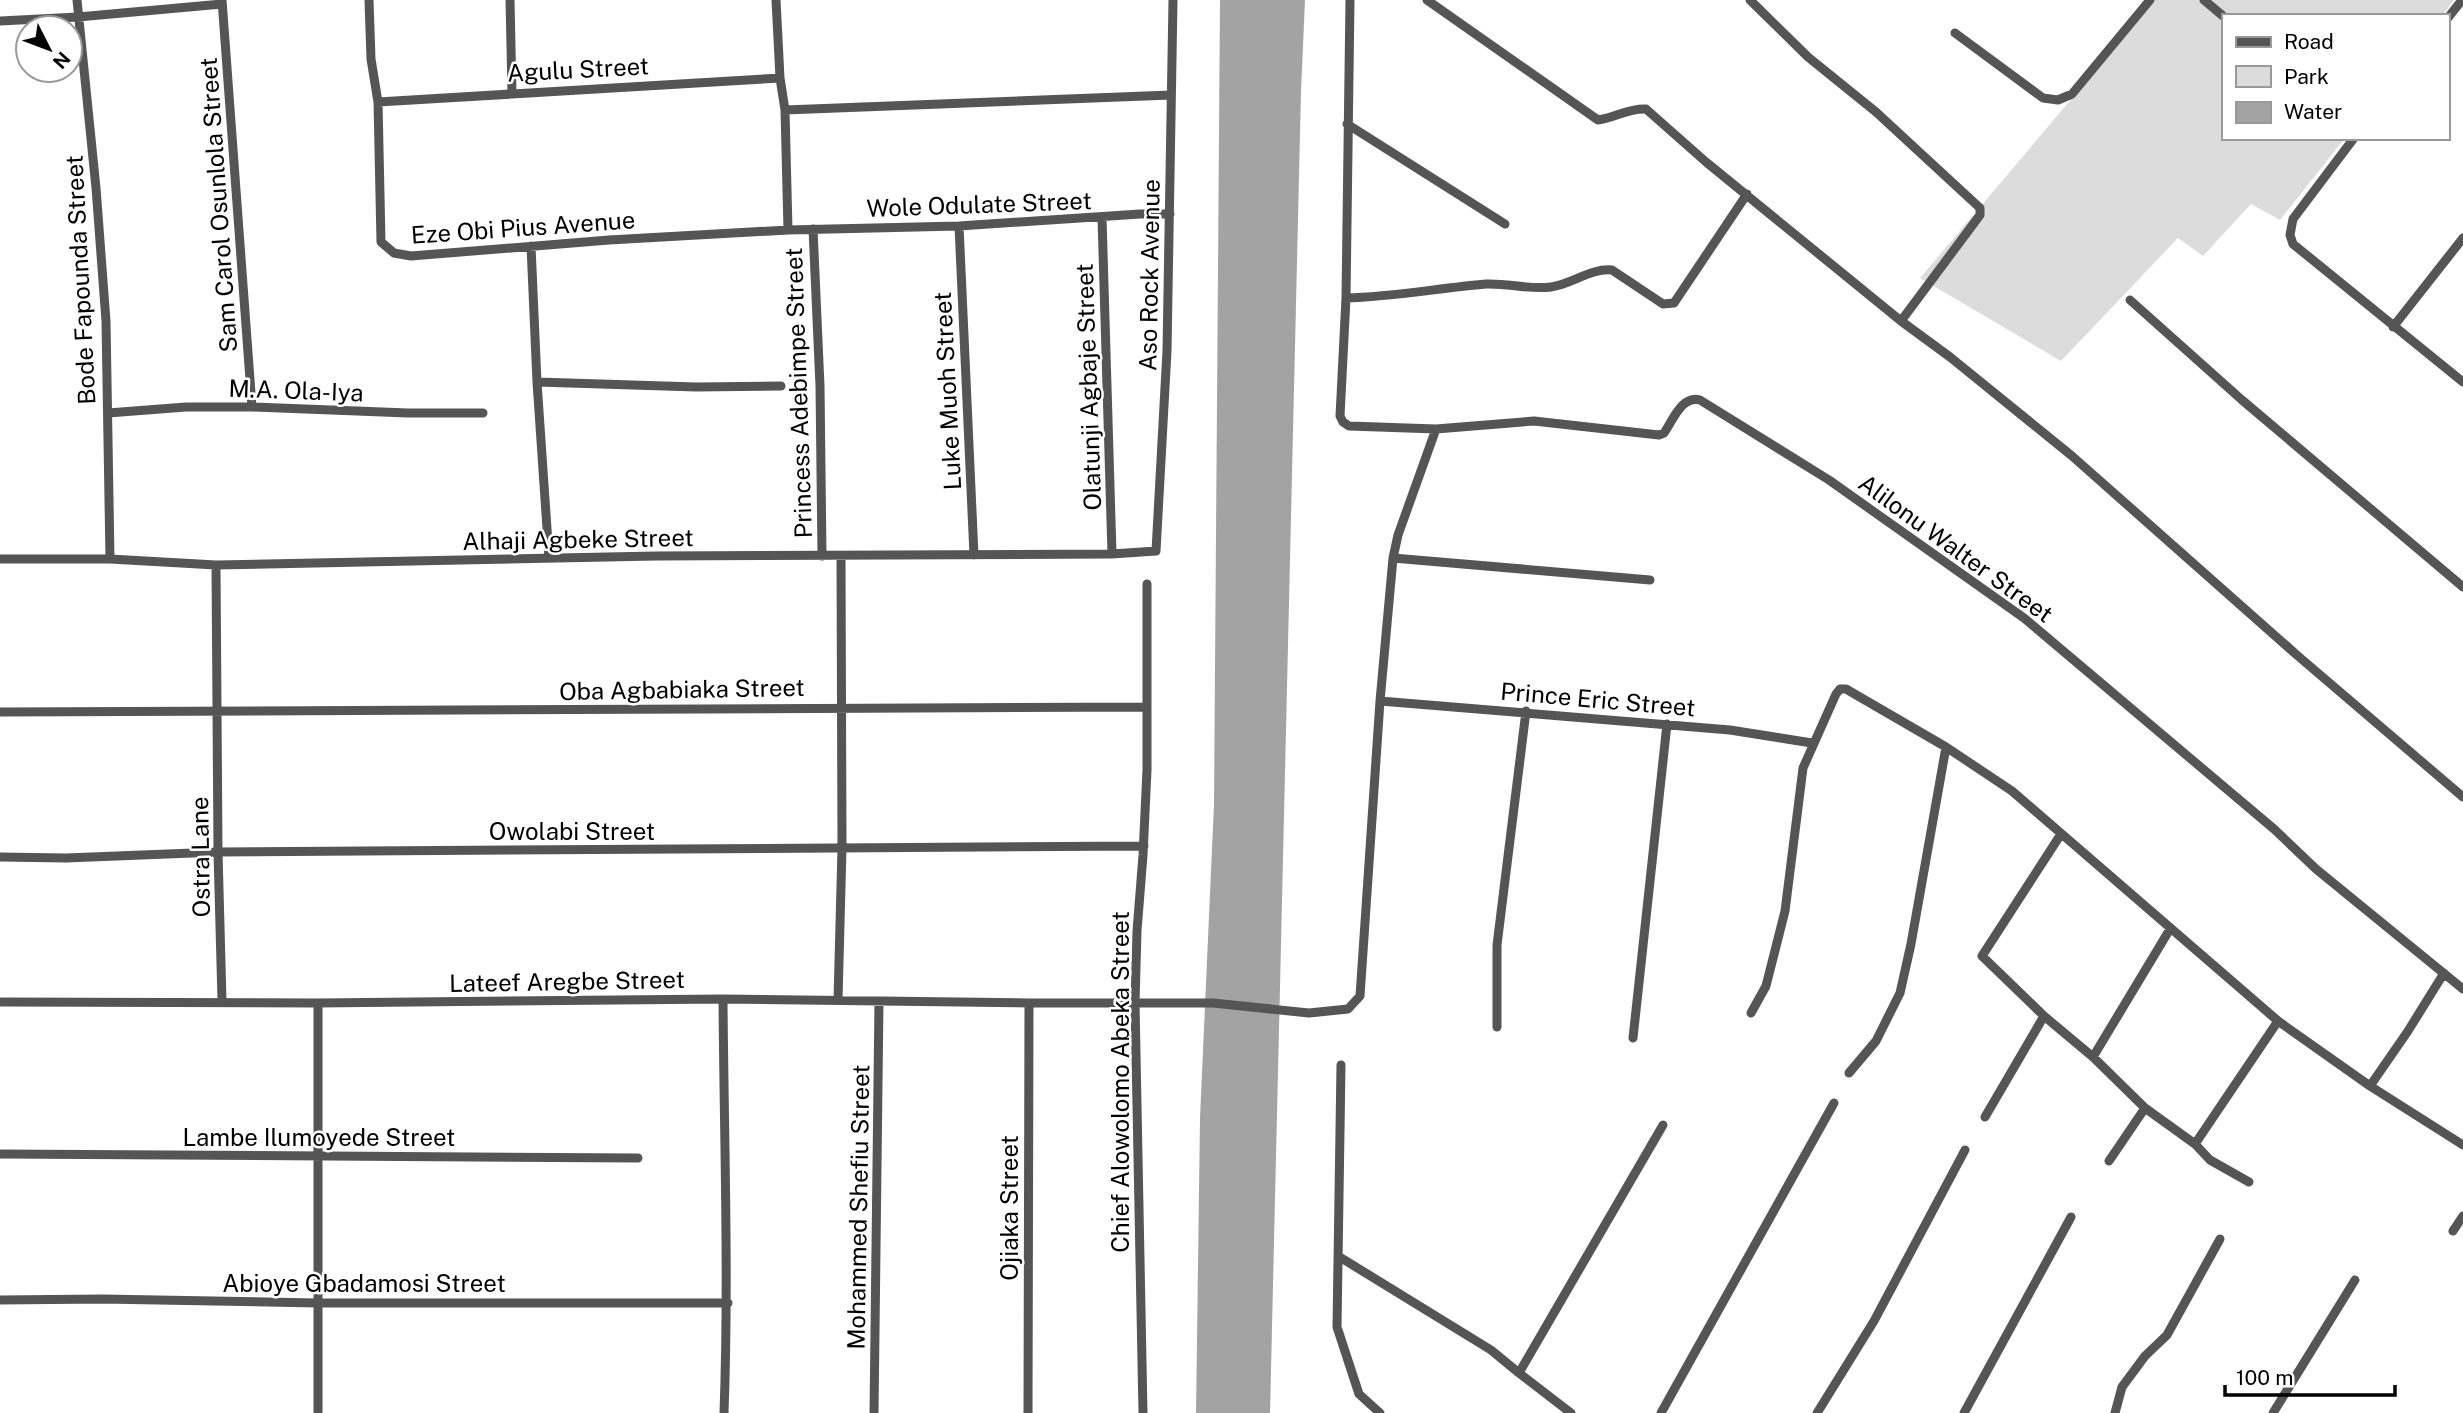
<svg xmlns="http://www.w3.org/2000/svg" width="2463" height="1413" viewBox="0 0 2463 1413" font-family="'Public Sans',sans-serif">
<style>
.green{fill:#dcdcdc}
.water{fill:#a3a3a3}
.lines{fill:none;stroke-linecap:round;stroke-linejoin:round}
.street{stroke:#555;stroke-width:9}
.labels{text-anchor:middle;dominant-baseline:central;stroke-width:5;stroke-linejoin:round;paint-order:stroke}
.street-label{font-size:24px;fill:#000;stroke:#fff}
</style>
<rect width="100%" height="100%" fill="#fff"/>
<path class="green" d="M 2155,0 L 2454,0 L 2442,16 L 2223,16 L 2223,138 L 2345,138 L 2280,220 L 2251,204 L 2203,256 L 2178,238 L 2061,361 L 1920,278 Z"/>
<path class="water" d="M 1220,0 L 1305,0 L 1301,91 L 1270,1413 L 1196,1413 L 1200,1118 L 1214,804 Z"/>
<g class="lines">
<path class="street" d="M 77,0 L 96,188 L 106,321 L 110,559
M 222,0 L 252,407
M 369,0 L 371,59 L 378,102 L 381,242 L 394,253 L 411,256 L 609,240 L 788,230 L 959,226 L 1140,214 L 1170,214
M 510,0 L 512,93
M 776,0 L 780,78 L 785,110 L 788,230
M 1350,0 L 1346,298 L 1340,416 L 1343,422 L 1349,426 L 1436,429 L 1534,421 L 1659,435 L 1664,433 C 1673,420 1682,395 1700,400 L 1829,480 L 2024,618 L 2274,829 L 2316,869 L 2463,989
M 1427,0 L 1598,120 C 1615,118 1628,108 1646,109 L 1706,162 L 1901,321 L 1950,357 L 2072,456 L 2298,656 L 2463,797
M 1750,0 L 1808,57 L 1876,112 L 1980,208 L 1980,215 L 1901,321
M 2204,0 L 2223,16
M 2447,19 L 2462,0
M 0,21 L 78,17 L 222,4
M 1955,33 L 2043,98 L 2058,100 L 2072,94 L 2150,0
M 378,102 L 780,78
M 785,110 L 1171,95
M 1347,124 L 1505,224
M 2354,138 L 2293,219 L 2290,235 L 2293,244 L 2463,382
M 1102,218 L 1112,554
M 959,226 L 974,555
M 813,229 L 820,386 L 822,556
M 531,246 L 537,382 L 549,558
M 1346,298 C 1393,297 1439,288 1486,284 C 1508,283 1529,290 1551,287 C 1573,284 1590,268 1612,270 L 1663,304 L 1674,303 L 1747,194
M 2130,300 L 2242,400 L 2463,587
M 2393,327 L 2463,238
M 537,382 L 696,387 L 781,386
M 108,413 L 186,407 L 252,407 L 408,413 L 483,413
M 1393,558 L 1650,580
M 0,559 L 110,559 L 216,565 L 656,556 L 1112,554 L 1156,551 L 1167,351 L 1173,0
M 216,565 L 218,852 L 222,1001
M 1380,701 L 1730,730 L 1812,743
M 0,712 L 1147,707
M 0,857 L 66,858 L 218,852 L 1144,846
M 723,999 C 724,1137 729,1275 724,1413
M 838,1000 L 842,848 L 841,557
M 0,1002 L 318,1003 L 723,999 L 1029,1003 L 1213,1003 L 1309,1013 L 1348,1009 L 1360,996 L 1380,701 L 1393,558 L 1398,535 L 1436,429
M 318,1003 L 318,1413
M 1751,1013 L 1766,986 L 1785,911 L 1803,768 L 1836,694 L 1840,689 L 1846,689 L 1946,747 L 2012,791 L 2278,1021 L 2370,1086 L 2463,1145
M 2044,1016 L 1982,956 L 2061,834
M 1497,1027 L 1497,945 L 1526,711
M 1633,1038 L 1667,724
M 2093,1057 L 2145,1108 L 2195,1144 L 2210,1160 L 2249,1182
M 1341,1065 L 1337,1327 L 1359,1394 L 1380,1413
M 1849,1073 L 1876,1041 L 1900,993 L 1911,944 L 1946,747
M 2370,1086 L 2408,1031 L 2444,973
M 1985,1117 L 2044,1016 L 2093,1057 L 2170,929
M 2195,1144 L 2278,1021
M 0,1154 L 638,1158
M 2109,1161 L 2145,1108
M 2453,1231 L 2463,1216
M 1338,1256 L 1491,1350 L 1519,1373
M 0,1300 L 102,1299 L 317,1303 L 728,1303
M 874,1413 L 879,1001
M 1028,1413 L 1029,1003
M 1143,1413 L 1135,1003 L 1137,931 L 1143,855 L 1147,770 L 1147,584
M 1571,1413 L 1519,1373 L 1663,1125
M 1661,1413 L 1834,1103
M 1817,1413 L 1874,1321 L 1965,1150
M 1964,1413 L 2071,1217
M 2115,1413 L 2122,1387 L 2145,1356 L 2167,1335 L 2220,1239
M 2273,1413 L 2355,1280"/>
</g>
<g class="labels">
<g class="street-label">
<text transform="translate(578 69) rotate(-3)">Agulu Street</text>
<text transform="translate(979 204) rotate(-2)">Wole Odulate Street</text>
<text transform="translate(218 205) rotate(-94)">Sam Carol Osunlola Street</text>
<text transform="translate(523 227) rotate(-4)">Eze Obi Pius Avenue</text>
<text transform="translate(1149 275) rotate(-89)">Aso Rock Avenue</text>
<text transform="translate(80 280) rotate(-93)">Bode Fapounda Street</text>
<text transform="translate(1088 387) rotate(-92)">Olatunji Agbaje Street</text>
<text transform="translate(296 390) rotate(2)">M.A. Ola-Iya</text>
<text transform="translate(947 391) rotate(-93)">Luke Muoh Street</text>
<text transform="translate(798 393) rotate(-92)">Princess Adebimpe Street</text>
<text transform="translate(578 539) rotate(-1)">Alhaji Agbeke Street</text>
<text transform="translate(1956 548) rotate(36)">Alilonu Walter Street</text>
<text transform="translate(682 689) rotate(-1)">Oba Agbabiaka Street</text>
<text transform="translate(1598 699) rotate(5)">Prince Eric Street</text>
<text x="572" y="831">Owolabi Street</text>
<text transform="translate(200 857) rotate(-91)">Ostra Lane</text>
<text transform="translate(567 981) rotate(-1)">Lateef Aregbe Street</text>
<text transform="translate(1120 1082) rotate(-90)">Chief Alowolomo Abeka Street</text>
<text x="319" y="1137">Lambe Ilumoyede Street</text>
<text transform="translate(858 1207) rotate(-89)">Mohammed Shefiu Street</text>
<text transform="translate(1009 1208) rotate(-90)">Ojiaka Street</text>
<text x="364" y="1283">Abioye Gbadamosi Street</text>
</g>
</g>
<rect x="2222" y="14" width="228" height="126" fill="#ffffff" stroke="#999999" stroke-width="2"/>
<rect x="2236" y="37" width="35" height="10" fill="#555555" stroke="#999999" stroke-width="2"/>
<text x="2284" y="49" font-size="21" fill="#000000">Road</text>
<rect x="2236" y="66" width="35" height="21" fill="#dcdcdc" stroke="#999999" stroke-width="2"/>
<text x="2284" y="84" font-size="21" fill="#000000">Park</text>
<rect x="2236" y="102" width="35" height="21" fill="#a3a3a3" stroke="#999999" stroke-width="2"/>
<text x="2284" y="119" font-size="21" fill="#000000">Water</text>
<g transform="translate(49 49) rotate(132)"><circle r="33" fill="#ffffff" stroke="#999999" stroke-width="2"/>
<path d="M0-5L12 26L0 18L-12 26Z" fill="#000000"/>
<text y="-10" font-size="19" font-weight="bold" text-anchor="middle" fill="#000000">N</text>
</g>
<path d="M2225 1385v10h170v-10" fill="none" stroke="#000000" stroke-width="3.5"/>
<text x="2236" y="1385" font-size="21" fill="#000000" stroke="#ffffff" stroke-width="5" paint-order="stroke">100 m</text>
</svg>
